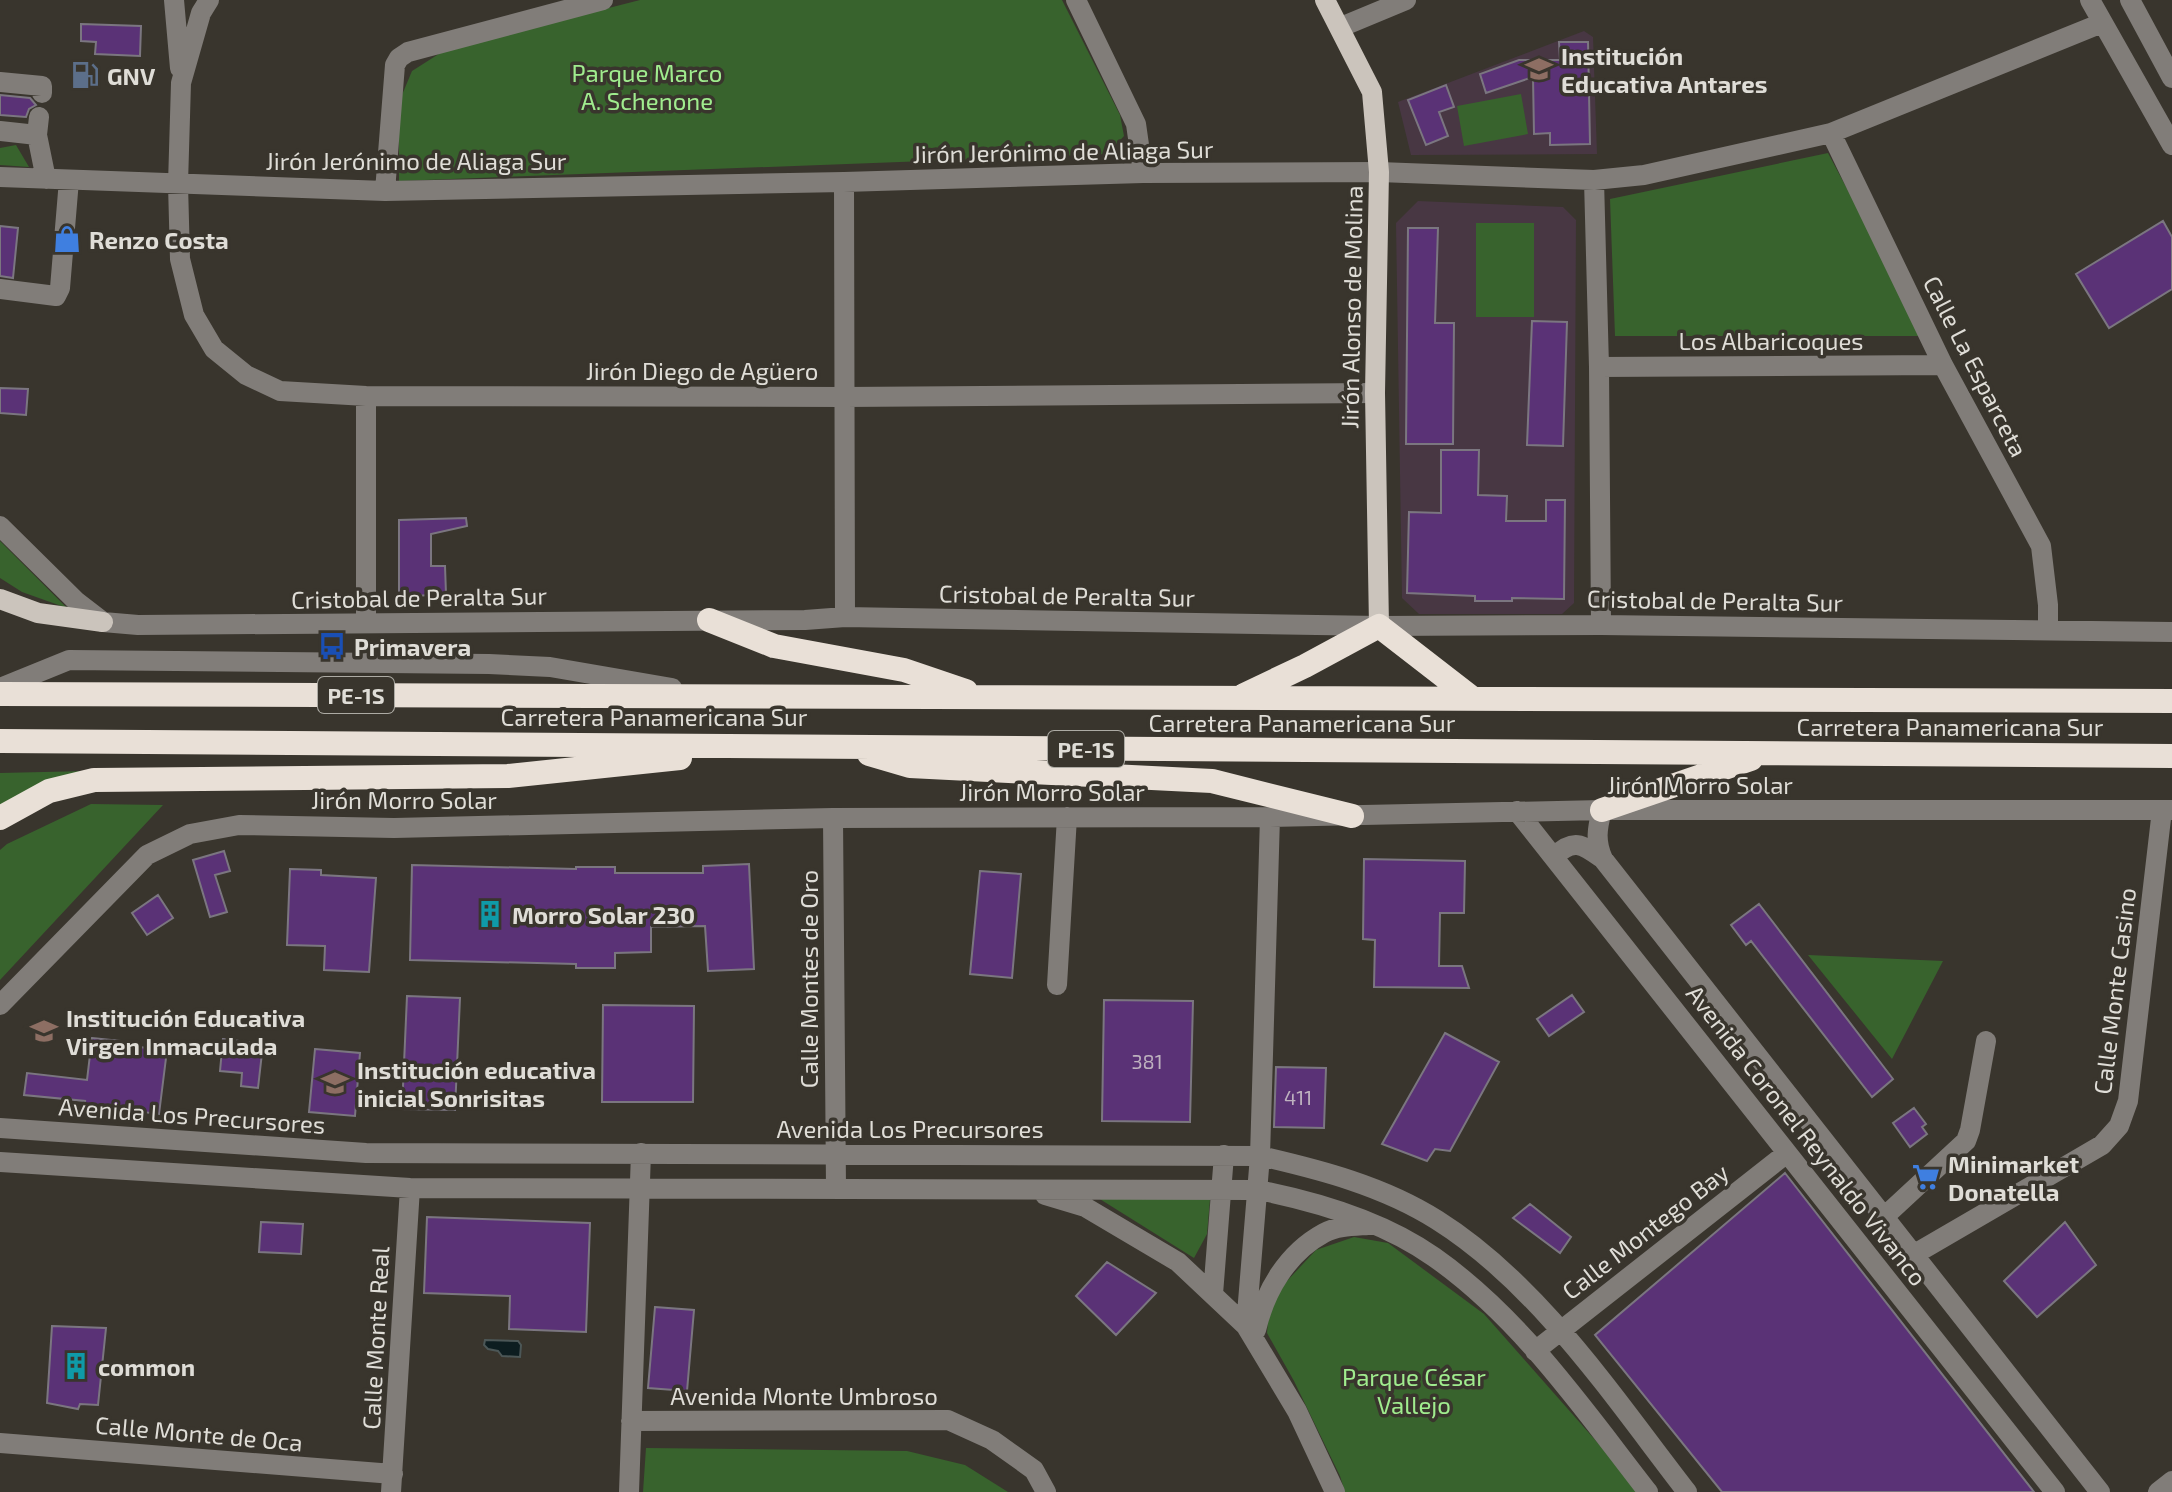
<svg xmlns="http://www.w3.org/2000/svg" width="2172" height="1492" viewBox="0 0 2172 1492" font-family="'Exo 2',sans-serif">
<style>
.education{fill:#483743}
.green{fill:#38632d}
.water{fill:#0d1d20;stroke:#4c5757;stroke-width:2}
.building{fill:#5a3276;stroke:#7b7680;stroke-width:2}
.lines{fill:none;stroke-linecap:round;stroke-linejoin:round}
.minor{stroke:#817d79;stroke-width:20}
.major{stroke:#cbc4bc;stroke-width:20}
.highway{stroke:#e9e0d7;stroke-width:24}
.labels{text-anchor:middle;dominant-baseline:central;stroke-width:7;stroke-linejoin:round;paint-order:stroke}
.number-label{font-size:20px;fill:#beb2bf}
.shield{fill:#39352d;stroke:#adaba4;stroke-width:2}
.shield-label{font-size:22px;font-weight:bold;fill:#dfddd7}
.poi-label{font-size:24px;font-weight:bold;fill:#dfddd7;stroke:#39352d;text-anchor:start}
.park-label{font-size:24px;fill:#a0ec8e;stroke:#39352d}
.street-label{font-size:24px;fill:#dfddd7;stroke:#39352d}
</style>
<rect width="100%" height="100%" fill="#39352d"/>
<path class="education" d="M 1584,31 L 1593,37 L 1597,154 L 1411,155 L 1398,102 Z
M 1418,201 L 1563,207 L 1576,220 L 1574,603 L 1562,614 L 1419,614 L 1402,598 L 1396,223 Z"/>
<path class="green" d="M 640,0 L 1062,0 L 1120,115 L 1124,136 L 1107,154 L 399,181 L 399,102 L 412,71 L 445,50 Z
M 1521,94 L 1528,134 L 1464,146 L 1457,106 Z
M 16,145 L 29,167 L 0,165 L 0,148 Z
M 1828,153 L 1925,336 L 1615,336 L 1610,199 Z
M 1476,223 L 1534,223 L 1534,317 L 1476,317 Z
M 0,541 L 67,608 L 22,592 L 0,578 Z
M 87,771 L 0,822 L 0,773 Z
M 91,804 L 163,805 L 0,980 L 0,850 L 7,844 Z
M 1808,955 L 1943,961 L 1892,1059 Z
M 1087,1191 L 1210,1199 L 1207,1234 L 1194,1258 Z
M 1354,1237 L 1388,1243 L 1484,1314 L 1641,1492 L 1345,1492 L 1340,1476 L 1294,1381 L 1267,1333 L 1269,1310 L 1286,1282 L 1316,1250 Z
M 646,1448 L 907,1451 L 965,1465 L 1008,1492 L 643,1492 Z"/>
<path class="water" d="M 485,1340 L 518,1341 L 521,1345 L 520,1357 L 502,1356 L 498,1351 L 488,1349 L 484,1345 Z"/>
<path class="building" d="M 81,24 L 141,26 L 140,56 L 95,54 L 96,42 L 81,41 Z
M 1559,42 L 1588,42 L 1590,144 L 1550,145 L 1550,133 L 1534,134 L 1533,77 L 1486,93 L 1480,74 L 1519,60 L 1560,60 Z
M 1446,85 L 1454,107 L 1439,112 L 1448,136 L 1426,145 L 1408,100 Z
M 0,95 L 30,98 L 36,105 L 29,109 L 26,117 L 0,115 Z
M 2163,221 L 2172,237 L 2172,289 L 2109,328 L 2076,274 Z
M 0,226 L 18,228 L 13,278 L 0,276 Z
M 1408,228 L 1438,228 L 1435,323 L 1454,323 L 1453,444 L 1406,444 Z
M 1532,321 L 1567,322 L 1563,446 L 1527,445 Z
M 0,388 L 28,389 L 26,415 L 0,413 Z
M 1441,450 L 1479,450 L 1478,495 L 1507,496 L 1506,521 L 1546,521 L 1546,500 L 1565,500 L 1564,599 L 1512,598 L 1512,601 L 1475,601 L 1475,596 L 1407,593 L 1409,512 L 1441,513 Z
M 466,518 L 467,526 L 431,534 L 431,566 L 445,566 L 446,594 L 399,597 L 399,520 Z
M 224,851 L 230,871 L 215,875 L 227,912 L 210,917 L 193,860 Z
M 1364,859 L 1465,861 L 1464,913 L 1440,913 L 1439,966 L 1462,966 L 1469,988 L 1374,987 L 1375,940 L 1363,939 Z
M 749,864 L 754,969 L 708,971 L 705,926 L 651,927 L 651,952 L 615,953 L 615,968 L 576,968 L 576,964 L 410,960 L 412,865 L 576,869 L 576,867 L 615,867 L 615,873 L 703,873 L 703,866 Z
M 290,869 L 321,870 L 321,875 L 376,878 L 369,972 L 324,970 L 325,946 L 287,945 Z
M 980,871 L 1021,874 L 1012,978 L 970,974 Z
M 158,895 L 173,918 L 147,935 L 132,913 Z
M 1759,904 L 1893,1079 L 1872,1097 L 1751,941 L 1746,945 L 1731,925 Z
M 1572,995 L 1584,1012 L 1549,1036 L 1537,1019 Z
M 407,996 L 460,998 L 455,1110 L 402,1109 Z
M 1104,1000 L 1193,1001 L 1190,1122 L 1102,1121 Z
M 603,1005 L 694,1006 L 693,1102 L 602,1102 Z
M 1445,1033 L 1499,1062 L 1450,1151 L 1435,1149 L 1427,1161 L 1382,1144 Z
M 92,1038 L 120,1041 L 120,1045 L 167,1050 L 159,1114 L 84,1105 L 85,1101 L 24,1095 L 27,1073 L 87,1080 Z
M 223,1039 L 263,1044 L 258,1088 L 241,1086 L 242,1073 L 220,1071 Z
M 315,1049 L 360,1053 L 355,1116 L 309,1112 Z
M 1276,1067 L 1326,1068 L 1324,1128 L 1274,1127 Z
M 1914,1108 L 1926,1124 L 1922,1127 L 1927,1134 L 1910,1147 L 1893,1123 Z
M 1785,1173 L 2034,1492 L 1722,1492 L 1595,1335 Z
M 1530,1204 L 1571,1237 L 1560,1253 L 1513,1218 Z
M 427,1217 L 590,1223 L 586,1332 L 509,1329 L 510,1296 L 424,1293 Z
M 261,1222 L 303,1224 L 301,1254 L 259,1252 Z
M 2065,1222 L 2096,1265 L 2037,1317 L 2004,1281 Z
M 1107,1262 L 1156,1293 L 1116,1335 L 1076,1296 Z
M 655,1307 L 694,1310 L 687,1391 L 648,1388 Z
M 52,1326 L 106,1328 L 98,1405 L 80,1404 L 78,1409 L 47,1403 Z"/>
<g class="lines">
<path class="minor" d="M 174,0 L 180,68
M 209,0 L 201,13 L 181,83 L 178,184 L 180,259 L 194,315 L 214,349 L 246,375 L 280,391 L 366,396 L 845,397 L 1375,393
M 1076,0 L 1136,124 L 1143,173
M 2090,0 L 2172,145
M 2130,0 L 2172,78
M 1341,27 L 1406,0
M 0,82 L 42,86 L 42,93
M 39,117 L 37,135 L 46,179
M 0,131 L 37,135
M 1831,133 L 1943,365 L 2041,546 L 2048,605 L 2048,630
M 0,177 L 385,191 L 844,182 L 1143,173 L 1379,172 L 1594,180 L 1644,175 L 1831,133 L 2102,23
M 1594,180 L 1599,367 L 1601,625
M 844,182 L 845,617
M 385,191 L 395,65 L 399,58 L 408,52 L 603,0
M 0,289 L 56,296 L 60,288 L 69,180
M 1599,367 L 1943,365
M 0,526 L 77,602 L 103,622 L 138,625 L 805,620 L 845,617 L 1379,626 L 1601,625 L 2172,632
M 366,624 L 366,396
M 0,688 L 69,660 L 489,664 L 550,667 L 672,688
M 1602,810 C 1597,829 1595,841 1603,859 L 2100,1492
M 1517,811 L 2055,1492
M 833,818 L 836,1188
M 1554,857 C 1574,837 1583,845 1603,859
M 1057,985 L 1067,817
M 0,1005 L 147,855 L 190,834 L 239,825 L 394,828 L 833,818 L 1270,817 L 1602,810 L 2172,810
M 0,1128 L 366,1153 L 1260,1156 C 1321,1170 1383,1186 1437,1220 C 1539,1284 1614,1398 1687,1492
M 0,1162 L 410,1188 L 1258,1190 C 1319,1202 1383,1221 1434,1257 C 1521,1318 1584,1410 1648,1492
M 1045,1195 L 1085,1207 L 1178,1262 L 1246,1326 L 1297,1411 L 1335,1492
M 1884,1217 L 1966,1141 L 1970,1130 L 1986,1041
M 1913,1255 L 2102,1145 L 2119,1126 L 2128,1101 L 2162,810
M 1213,1294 L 1224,1155
M 1246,1326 L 1260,1156 L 1270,817
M 1256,1330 C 1265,1291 1287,1253 1324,1233 C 1337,1226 1354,1226 1368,1225
M 1535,1351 L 1787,1153
M 631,1421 L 948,1420 L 992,1440 L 1034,1470 L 1046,1492
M 0,1443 L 393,1474
M 391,1492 L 410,1188
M 629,1492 L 641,1153
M 2158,1492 L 2172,1481"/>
<path class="major" d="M 1325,0 L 1372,92 L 1379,172 L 1375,393 L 1379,626
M 0,599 L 38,613 L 103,622"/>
<path class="highway" d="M 709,620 L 774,646 L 904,670 L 966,691
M 0,694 L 2172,701
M 1244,695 L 1305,666 L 1379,626 L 1472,698
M 0,741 L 2172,756
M 869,754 L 910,766 L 1212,781 L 1352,816
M 1602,810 L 1751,759
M 0,818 L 49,791 L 94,780 L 508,776 L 680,758"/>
</g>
<defs>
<g id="school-bare" transform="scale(2.16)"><path d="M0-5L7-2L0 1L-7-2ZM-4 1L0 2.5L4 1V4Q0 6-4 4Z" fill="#8d6e63" stroke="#39352d" stroke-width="2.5" paint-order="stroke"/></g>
<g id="fuel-bare" transform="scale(2.16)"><path d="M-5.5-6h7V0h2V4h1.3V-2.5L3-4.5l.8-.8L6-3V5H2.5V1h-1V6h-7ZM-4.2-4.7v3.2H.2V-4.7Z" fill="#5c6f8a" stroke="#39352d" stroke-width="2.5" paint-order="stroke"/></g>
<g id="shop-bare" transform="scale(2.16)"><path d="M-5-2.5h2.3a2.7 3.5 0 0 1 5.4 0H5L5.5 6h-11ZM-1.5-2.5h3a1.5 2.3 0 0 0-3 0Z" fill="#3f7fe0" stroke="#39352d" stroke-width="2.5" paint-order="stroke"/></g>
<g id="bus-bare" transform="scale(2.16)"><path d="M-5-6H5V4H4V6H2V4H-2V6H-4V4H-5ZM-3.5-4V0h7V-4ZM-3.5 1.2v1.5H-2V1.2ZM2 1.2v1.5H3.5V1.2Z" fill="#1a4fb4" stroke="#39352d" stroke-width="2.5" paint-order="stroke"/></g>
<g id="building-bare" transform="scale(2.16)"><path d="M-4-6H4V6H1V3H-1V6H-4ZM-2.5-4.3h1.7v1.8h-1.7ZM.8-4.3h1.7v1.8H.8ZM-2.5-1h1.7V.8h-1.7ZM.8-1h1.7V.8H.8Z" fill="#0f9aa8" stroke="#39352d" stroke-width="2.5" paint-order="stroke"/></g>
<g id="supermarket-bare" transform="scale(2.16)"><path d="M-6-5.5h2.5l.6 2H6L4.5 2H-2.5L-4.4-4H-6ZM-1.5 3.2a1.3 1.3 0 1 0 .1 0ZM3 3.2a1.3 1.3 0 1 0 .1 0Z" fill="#3f7fe0" stroke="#39352d" stroke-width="2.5" paint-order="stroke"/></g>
</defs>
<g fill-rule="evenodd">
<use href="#school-bare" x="1539" y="69"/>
<use href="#fuel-bare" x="85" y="75"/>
<use href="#shop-bare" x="67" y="239"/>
<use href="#bus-bare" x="332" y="646"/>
<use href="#building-bare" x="490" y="914"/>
<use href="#school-bare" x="44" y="1031"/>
<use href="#school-bare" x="335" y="1083"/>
<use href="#supermarket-bare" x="1926" y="1177"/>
<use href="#building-bare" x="76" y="1366"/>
</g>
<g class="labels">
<g class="number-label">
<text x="1147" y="1061">381</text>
<text x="1298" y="1097">411</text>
</g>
<g class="shield">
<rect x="318" y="677" width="76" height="36" rx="6"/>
<rect x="1048" y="731" width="76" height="36" rx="6"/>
</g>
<g class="shield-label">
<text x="356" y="695">PE-1S</text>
<text x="1086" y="749">PE-1S</text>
</g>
<g class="poi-label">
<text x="1561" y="55">Institución<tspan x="1561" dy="28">Educativa Antares</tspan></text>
<text x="107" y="75">GNV</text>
<text x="89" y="239">Renzo Costa</text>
<text x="354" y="646">Primavera</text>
<text x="512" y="914">Morro Solar 230</text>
<text x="66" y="1017">Institución Educativa<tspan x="66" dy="28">Virgen Inmaculada</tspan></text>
<text x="357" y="1069">Institución educativa<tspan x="357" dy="28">inicial Sonrisitas</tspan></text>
<text x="1948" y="1163">Minimarket<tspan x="1948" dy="28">Donatella</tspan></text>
<text x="98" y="1366">common</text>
</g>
<g class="park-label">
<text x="647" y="72">Parque Marco<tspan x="647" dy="28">A. Schenone</tspan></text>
<text x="1414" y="1376">Parque César<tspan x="1414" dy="28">Vallejo</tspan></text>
</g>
<g class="street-label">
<text transform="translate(1063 151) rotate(-1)">Jirón Jerónimo de Aliaga Sur</text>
<text x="416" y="160">Jirón Jerónimo de Aliaga Sur</text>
<text transform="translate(1351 307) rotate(-89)">Jirón Alonso de Molina</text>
<text x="1771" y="340">Los Albaricoques</text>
<text transform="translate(1976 366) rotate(63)">Calle La Esparceta</text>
<text x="702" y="370">Jirón Diego de Agüero</text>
<text transform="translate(1067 595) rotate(1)">Cristobal de Peralta Sur</text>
<text transform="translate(419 597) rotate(-1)">Cristobal de Peralta Sur</text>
<text transform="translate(1715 600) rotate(1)">Cristobal de Peralta Sur</text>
<text x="654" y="716">Carretera Panamericana Sur</text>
<text x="1302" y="722">Carretera Panamericana Sur</text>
<text x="1950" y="726">Carretera Panamericana Sur</text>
<text x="1700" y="784">Jirón Morro Solar</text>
<text x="1052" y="791">Jirón Morro Solar</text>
<text x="404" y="799">Jirón Morro Solar</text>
<text transform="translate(808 979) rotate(-90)">Calle Montes de Oro</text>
<text transform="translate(2114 991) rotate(-83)">Calle Monte Casino</text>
<text transform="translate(192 1115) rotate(4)">Avenida Los Precursores</text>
<text x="910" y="1128">Avenida Los Precursores</text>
<text transform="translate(1807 1135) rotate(52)">Avenida Coronel Reynaldo Vivanco</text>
<text transform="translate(1645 1231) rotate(-38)">Calle Montego Bay</text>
<text transform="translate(375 1338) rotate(-87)">Calle Monte Real</text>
<text x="804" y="1395">Avenida Monte Umbroso</text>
<text transform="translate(199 1433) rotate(5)">Calle Monte de Oca</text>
</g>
</g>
</svg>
